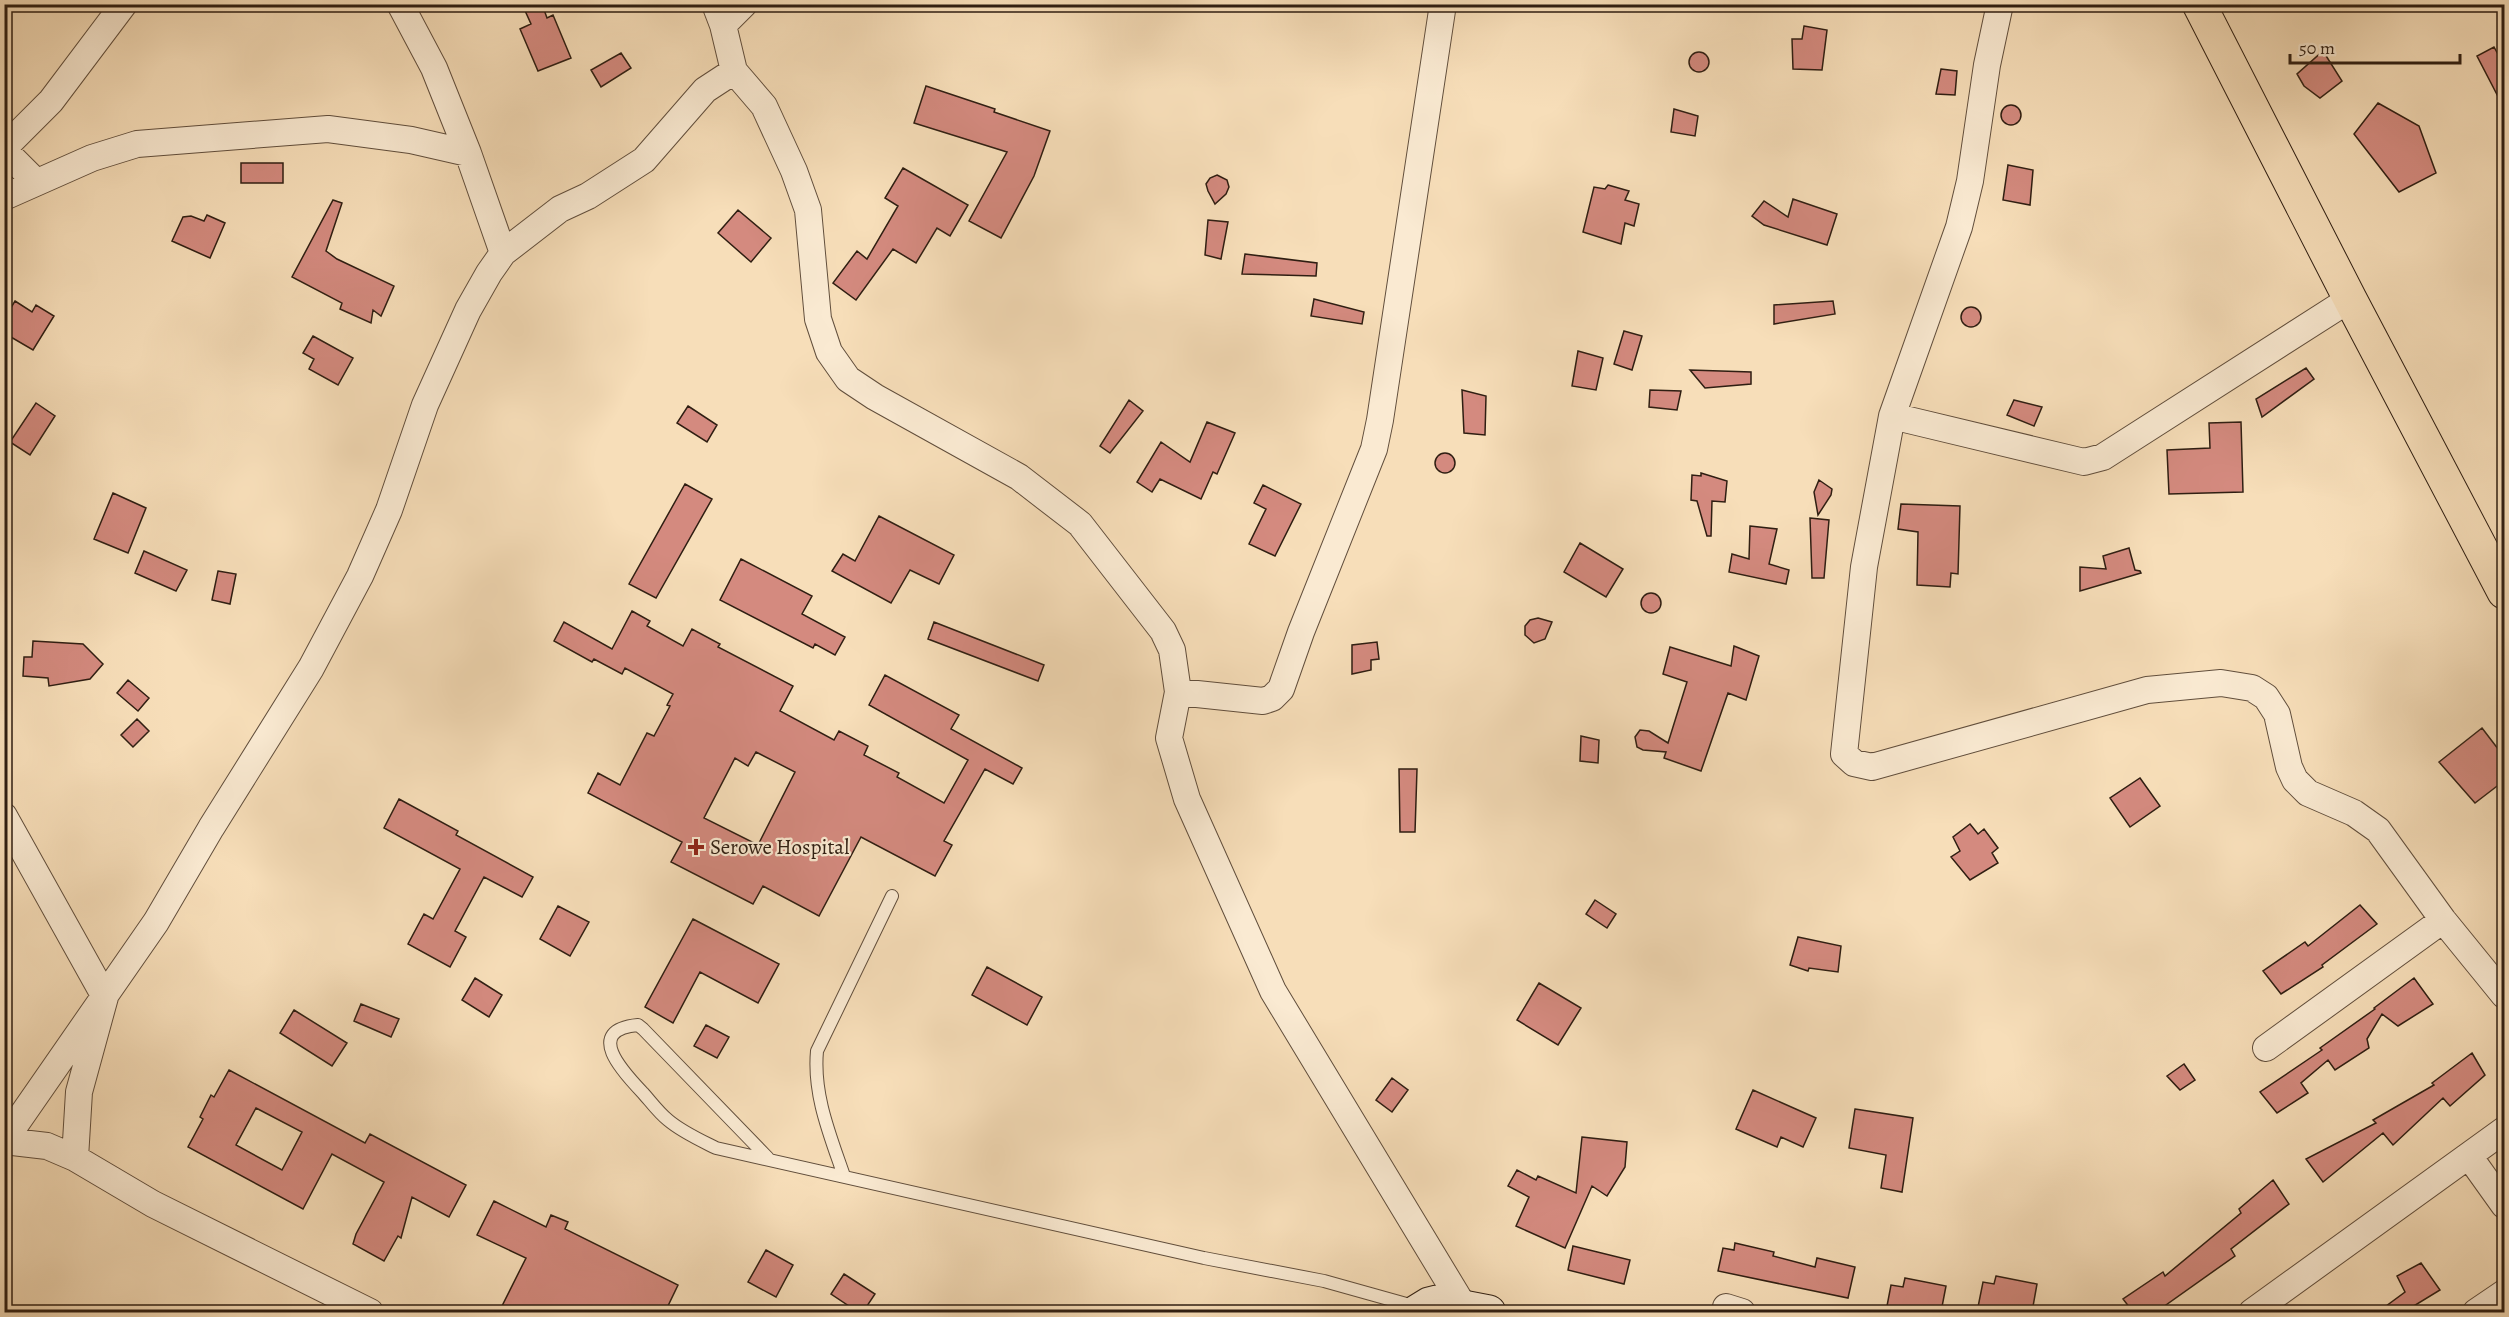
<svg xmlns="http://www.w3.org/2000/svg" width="2509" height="1317" viewBox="0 0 2509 1317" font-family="Alegreya,serif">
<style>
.building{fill:#d48a7f;stroke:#2f1e12;stroke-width:1.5;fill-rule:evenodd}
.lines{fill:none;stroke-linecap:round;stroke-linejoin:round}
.lane-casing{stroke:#614e3c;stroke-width:14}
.street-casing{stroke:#614e3c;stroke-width:28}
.secondary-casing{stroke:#2f1e12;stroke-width:35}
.primary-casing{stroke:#2f1e12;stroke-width:35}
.lane{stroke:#faead2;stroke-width:12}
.street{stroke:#faead2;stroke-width:26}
.secondary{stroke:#faead2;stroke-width:33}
.primary{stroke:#f7deb9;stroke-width:33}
.poi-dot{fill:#8f2418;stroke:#faead2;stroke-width:2}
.labels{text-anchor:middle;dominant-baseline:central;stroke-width:4.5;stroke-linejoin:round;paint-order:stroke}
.poi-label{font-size:21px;fill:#2f1e12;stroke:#faead2;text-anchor:start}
</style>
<rect width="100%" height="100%" fill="#f7deb9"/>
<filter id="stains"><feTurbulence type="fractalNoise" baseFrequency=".00333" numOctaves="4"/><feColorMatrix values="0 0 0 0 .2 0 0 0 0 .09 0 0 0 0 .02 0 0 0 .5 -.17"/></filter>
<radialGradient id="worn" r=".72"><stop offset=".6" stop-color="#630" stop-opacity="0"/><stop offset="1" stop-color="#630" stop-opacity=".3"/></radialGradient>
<path class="building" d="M 522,4 L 542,4 L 547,18 L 553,15 L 571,58 L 538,71 L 520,29 L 531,24 Z
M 1804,26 L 1827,30 L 1822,70 L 1793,69 L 1792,39 L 1802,39 Z
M 2494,47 L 2505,67 L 2505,110 L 2477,56 Z
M 2323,51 L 2342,81 L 2320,98 L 2304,86 L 2297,74 Z
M1689 62a10 10 0 1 1 20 0a10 10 0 1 1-20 0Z
M 621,53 L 631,68 L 601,87 L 591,70 Z
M 1941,69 L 1957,71 L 1955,95 L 1936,94 Z
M 926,86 L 995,109 L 994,112 L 1050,131 L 1034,176 L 1001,238 L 969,221 L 1007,152 L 914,123 Z
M 2378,103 L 2419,126 L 2436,173 L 2399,192 L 2354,134 Z
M2001 115a10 10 0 1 1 20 0a10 10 0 1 1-20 0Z
M 1674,109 L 1698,116 L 1695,136 L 1671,132 Z
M 241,163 L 283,163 L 283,183 L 241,183 Z
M 2008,165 L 2033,170 L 2030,205 L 2003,200 Z
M 903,168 L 968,205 L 950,236 L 937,228 L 916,263 L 893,249 L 856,300 L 833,283 L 857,251 L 867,259 L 898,206 L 885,198 Z
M 1217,175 L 1227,180 L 1229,187 L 1226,194 L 1215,204 L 1208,191 L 1206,184 L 1210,178 Z
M 1608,185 L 1629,191 L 1625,200 L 1639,204 L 1634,226 L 1625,223 L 1621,244 L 1583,232 L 1594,187 L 1605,189 Z
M 1793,199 L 1837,214 L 1827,245 L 1764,225 L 1752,216 L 1764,201 L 1788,217 Z
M 333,200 L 342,203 L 326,251 L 337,259 L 394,286 L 381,316 L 373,310 L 371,323 L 340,309 L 342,303 L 292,277 Z
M 738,210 L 771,238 L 751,262 L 718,233 Z
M 207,215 L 225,223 L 210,258 L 172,241 L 183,217 L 191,216 L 204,221 Z
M 1208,220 L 1228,222 L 1221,259 L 1205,255 Z
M 1245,254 L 1317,263 L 1316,276 L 1242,274 Z
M 1314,299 L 1364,312 L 1362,324 L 1311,316 Z
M 15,301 L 32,312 L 36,305 L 54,316 L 33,350 L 4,333 L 4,319 Z
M 1833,301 L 1835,314 L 1774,324 L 1774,305 Z
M1961 317a10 10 0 1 1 20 0a10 10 0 1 1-20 0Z
M 1624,331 L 1642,336 L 1632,370 L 1614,364 Z
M 313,336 L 353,358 L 338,385 L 309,369 L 314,359 L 303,353 Z
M 1578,351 L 1603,358 L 1596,390 L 1572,386 Z
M 2306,368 L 2314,379 L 2262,417 L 2256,399 Z
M 1690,370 L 1751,372 L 1751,384 L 1705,388 Z
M 1462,390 L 1486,396 L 1485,435 L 1464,433 Z
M 1650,390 L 1681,391 L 1677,410 L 1649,407 Z
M 1129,400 L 1143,411 L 1110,453 L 1100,446 Z
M 2014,400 L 2042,407 L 2034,426 L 2007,415 Z
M 36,403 L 55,416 L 30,455 L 10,442 Z
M 688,406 L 717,425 L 707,442 L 677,423 Z
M 1207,422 L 1235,433 L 1217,474 L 1213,472 L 1201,499 L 1160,479 L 1152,492 L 1137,482 L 1161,442 L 1190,462 Z
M 2241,422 L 2243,492 L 2169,494 L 2167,450 L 2210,448 L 2209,423 Z
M1435 463a10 10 0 1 1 20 0a10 10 0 1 1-20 0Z
M 1701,473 L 1727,481 L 1725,502 L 1712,501 L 1711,536 L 1707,536 L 1697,501 L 1691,500 L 1692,475 L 1701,476 Z
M 1819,480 L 1832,489 L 1831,495 L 1818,515 L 1814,492 Z
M 685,484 L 712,499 L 656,598 L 629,584 Z
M 1263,485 L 1301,504 L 1275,556 L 1249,544 L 1266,509 L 1254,503 Z
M 113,493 L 146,508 L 128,553 L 94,539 Z
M 1901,504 L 1960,506 L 1958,574 L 1951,573 L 1950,587 L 1917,585 L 1918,532 L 1898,529 Z
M 879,516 L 954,555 L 939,584 L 910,570 L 891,603 L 832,571 L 843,554 L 855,561 Z
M 1810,518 L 1829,520 L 1824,578 L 1812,578 Z
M 1750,526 L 1777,529 L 1769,564 L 1789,570 L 1786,584 L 1729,572 L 1732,554 L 1749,559 Z
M 1580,543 L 1623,569 L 1606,597 L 1564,572 Z
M 2129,548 L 2135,570 L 2140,571 L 2141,573 L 2080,591 L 2080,567 L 2106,569 L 2103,556 Z
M 144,551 L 187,570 L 176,591 L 135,573 Z
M 741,559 L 812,596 L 802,614 L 845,637 L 835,655 L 815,644 L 813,648 L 720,600 Z
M 218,571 L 236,574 L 230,604 L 212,600 Z
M1641 603a10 10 0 1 1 20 0a10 10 0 1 1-20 0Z
M 632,611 L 650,621 L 647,626 L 683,646 L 692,629 L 720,644 L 718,647 L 793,686 L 780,711 L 834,740 L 839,731 L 868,746 L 864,755 L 899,773 L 897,777 L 944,803 L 968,760 L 869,705 L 885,675 L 959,715 L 951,729 L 1022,768 L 1013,784 L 985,769 L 944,841 L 952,845 L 935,876 L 861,837 L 819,916 L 763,886 L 753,904 L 671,862 L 682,842 L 588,793 L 598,773 L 620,785 L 647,733 L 654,736 L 670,706 L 667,705 L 673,694 L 625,668 L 622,674 L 594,659 L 592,662 L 554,641 L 564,622 L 612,649 ZM 756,752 L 795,772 L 758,845 L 704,818 L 735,758 L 748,766 Z
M 1538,618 L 1552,622 L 1545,639 L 1534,643 L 1525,635 L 1525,626 L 1530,620 Z
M 934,622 L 1044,665 L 1038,681 L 928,639 Z
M 33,641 L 83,644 L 103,664 L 90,679 L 49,686 L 48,678 L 23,676 L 24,657 L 32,657 Z
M 1377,642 L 1379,659 L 1371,660 L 1371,670 L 1352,674 L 1352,645 Z
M 1734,646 L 1759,656 L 1746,700 L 1728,693 L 1701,771 L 1664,758 L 1666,752 L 1643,750 L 1637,747 L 1635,737 L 1640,730 L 1649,731 L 1668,743 L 1687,682 L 1663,674 L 1670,647 L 1731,666 Z
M 128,680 L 149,698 L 138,711 L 117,693 Z
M 137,719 L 149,731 L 133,747 L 121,735 Z
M 2482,728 L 2505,758 L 2505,780 L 2475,803 L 2439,762 Z
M 1581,736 L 1599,740 L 1598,763 L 1580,761 Z
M 1399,769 L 1417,769 L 1415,832 L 1400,832 Z
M 2140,778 L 2160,806 L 2130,827 L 2110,798 Z
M 399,799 L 458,831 L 456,835 L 533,877 L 522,897 L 484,877 L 455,931 L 466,937 L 450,967 L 408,944 L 424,914 L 433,919 L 460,869 L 384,828 Z
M 1970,824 L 1978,834 L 1984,829 L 1998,848 L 1992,853 L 1998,863 L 1970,880 L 1951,857 L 1960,851 L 1953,837 Z
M 1595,900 L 1616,914 L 1607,928 L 1586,914 Z
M 2360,905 L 2377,924 L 2322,965 L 2323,967 L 2281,994 L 2263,971 L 2305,942 L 2308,946 Z
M 558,906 L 589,922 L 570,956 L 540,939 Z
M 693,919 L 779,964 L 758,1003 L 700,972 L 673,1023 L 645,1007 Z
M 1798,937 L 1841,946 L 1838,972 L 1809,968 L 1808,971 L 1790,965 Z
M 987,967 L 1042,997 L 1027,1025 L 972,995 Z
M 475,978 L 502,995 L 489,1017 L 462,1000 Z
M 2414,978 L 2433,1004 L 2398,1026 L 2382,1014 L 2367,1039 L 2369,1048 L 2335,1070 L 2328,1060 L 2301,1083 L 2308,1093 L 2277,1113 L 2260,1092 L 2322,1050 L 2320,1048 L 2375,1009 L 2374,1008 Z
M 1539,983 L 1581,1008 L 1558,1045 L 1517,1020 Z
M 361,1004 L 399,1019 L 391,1037 L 354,1021 Z
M 294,1010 L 347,1043 L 332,1066 L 280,1033 Z
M 706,1025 L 729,1037 L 717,1058 L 694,1046 Z
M 2472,1053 L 2485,1075 L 2450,1106 L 2443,1098 L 2393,1145 L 2383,1133 L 2323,1182 L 2306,1159 L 2376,1123 L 2373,1120 L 2434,1085 L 2432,1083 Z
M 2184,1064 L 2195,1080 L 2180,1090 L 2167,1076 Z
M 229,1070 L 365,1143 L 370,1134 L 466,1185 L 449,1217 L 412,1197 L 401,1238 L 398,1236 L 384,1261 L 353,1244 L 356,1234 L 384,1182 L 332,1154 L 303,1209 L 188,1147 L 203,1119 L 200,1117 L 211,1095 L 214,1097 ZM 256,1108 L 302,1132 L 282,1170 L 236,1145 Z
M 1392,1078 L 1408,1090 L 1392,1112 L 1376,1100 Z
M 1753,1090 L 1816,1118 L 1803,1147 L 1781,1137 L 1777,1147 L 1736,1129 Z
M 1855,1109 L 1913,1118 L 1902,1192 L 1881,1188 L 1886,1155 L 1849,1148 Z
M 1582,1137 L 1627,1142 L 1625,1167 L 1607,1196 L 1592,1186 L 1565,1248 L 1516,1226 L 1529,1197 L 1508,1186 L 1517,1170 L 1536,1180 L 1538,1176 L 1576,1193 Z
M 2273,1180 L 2289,1204 L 2231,1249 L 2235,1256 L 2156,1312 L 2133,1312 L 2123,1299 L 2163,1272 L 2165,1276 L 2241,1213 L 2239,1209 Z
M 494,1201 L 546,1227 L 551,1215 L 568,1222 L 565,1229 L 678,1285 L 665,1312 L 499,1312 L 526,1258 L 477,1235 Z
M 1735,1243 L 1774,1252 L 1773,1256 L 1815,1267 L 1817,1258 L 1855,1267 L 1848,1298 L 1718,1271 L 1723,1248 L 1734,1250 Z
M 1573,1246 L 1630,1260 L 1624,1284 L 1568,1270 Z
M 766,1250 L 793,1265 L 776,1297 L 748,1282 Z
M 2421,1263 L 2440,1290 L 2404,1312 L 2378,1312 L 2405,1292 L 2397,1276 Z
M 844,1274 L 875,1294 L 863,1312 L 858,1312 L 831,1294 Z
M 1996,1276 L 2037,1284 L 2032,1312 L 2007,1312 L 1978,1307 L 1983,1282 L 1994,1284 Z
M 1905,1278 L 1946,1286 L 1941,1312 L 1916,1312 L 1887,1306 L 1891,1285 L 1903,1287 Z"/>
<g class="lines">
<g class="lane-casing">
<path id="lane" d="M 768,1158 L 643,1029 L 638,1025 C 582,1030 625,1074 643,1093 C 651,1102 659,1113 668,1120 C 682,1132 700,1140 716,1148 L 1204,1258 L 1324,1281 L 1417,1307
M 844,1176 C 830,1135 813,1095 817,1051 L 892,896"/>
</g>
<g class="street-casing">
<path id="street" d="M 400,4 L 434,68 L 468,153 L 503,253
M 715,4 L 723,25 L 734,71 L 764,106 L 794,171 L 808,210 L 818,319 L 829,352 L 848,379 L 875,397 L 1019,477 L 1080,524 L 1163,631 L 1172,650 L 1178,692 L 1169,738 L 1187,799 L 1273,991 L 1464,1307
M 2000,4 L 1987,65 L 1970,181 L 1959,227 L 1892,416 L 1864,567 L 1844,754 L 1854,763 L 1872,767 L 2147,690 L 2221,683 L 2252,688 L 2266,697 L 2277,714 L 2289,767 L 2295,780 L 2308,793 L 2354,813 L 2378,830 L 2443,920 L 2504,995
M 723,25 L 744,4
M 4,148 L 51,101 L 124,4
M 4,150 L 36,182
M 4,197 L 92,158 L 137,144 L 328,129 L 411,140 L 468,153
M 1892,416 L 2084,462 L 2103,457 L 2350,299
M 1178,692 L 1263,701 L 1272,698 L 1281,689 L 1301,632 L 1374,449 L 1380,420 L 1443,4
M 4,816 L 105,997 L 79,1092 L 75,1158
M 2266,1048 L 2443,920
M 4,1141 L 156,922 L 211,828 L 311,668 L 360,576 L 389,510 L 425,405 L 468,310 L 489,273 L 503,253 L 560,209 L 588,196 L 644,160 L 705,90 L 734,71
M 4,1141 L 47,1146 L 75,1158 L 153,1204 L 370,1312
M 2469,1156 L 2504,1205
M 1726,1307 L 1742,1312
M 2252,1312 L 2504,1130
M 2476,1312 L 2504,1293"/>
</g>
<g class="secondary-casing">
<path id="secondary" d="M 1416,1312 L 1429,1304 L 1437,1302 L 1489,1312"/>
</g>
<g class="primary-casing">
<path id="primary" d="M 2199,4 L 2350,299 L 2504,592"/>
</g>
<use href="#lane" class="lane"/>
<use href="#street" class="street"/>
<use href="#secondary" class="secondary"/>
<use href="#primary" class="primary"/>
</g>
<path class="poi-dot" d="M693 838h6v6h6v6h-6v6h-6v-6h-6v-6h6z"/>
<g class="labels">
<g class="poi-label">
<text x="710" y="847">Serowe Hospital</text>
</g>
</g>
<rect width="2509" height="1317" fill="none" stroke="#f7deb9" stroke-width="24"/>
<rect x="6" y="6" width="2497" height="1305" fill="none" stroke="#2f1e12" stroke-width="3"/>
<rect x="12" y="12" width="2485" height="1293" fill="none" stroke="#2f1e12" stroke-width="1.5"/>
<path d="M2290 54v9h170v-9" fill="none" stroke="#2f1e12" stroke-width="3"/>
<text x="2299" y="54" font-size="18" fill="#2f1e12" stroke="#faead2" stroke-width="4.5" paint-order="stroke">50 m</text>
<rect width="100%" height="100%" filter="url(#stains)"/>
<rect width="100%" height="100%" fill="url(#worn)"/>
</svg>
